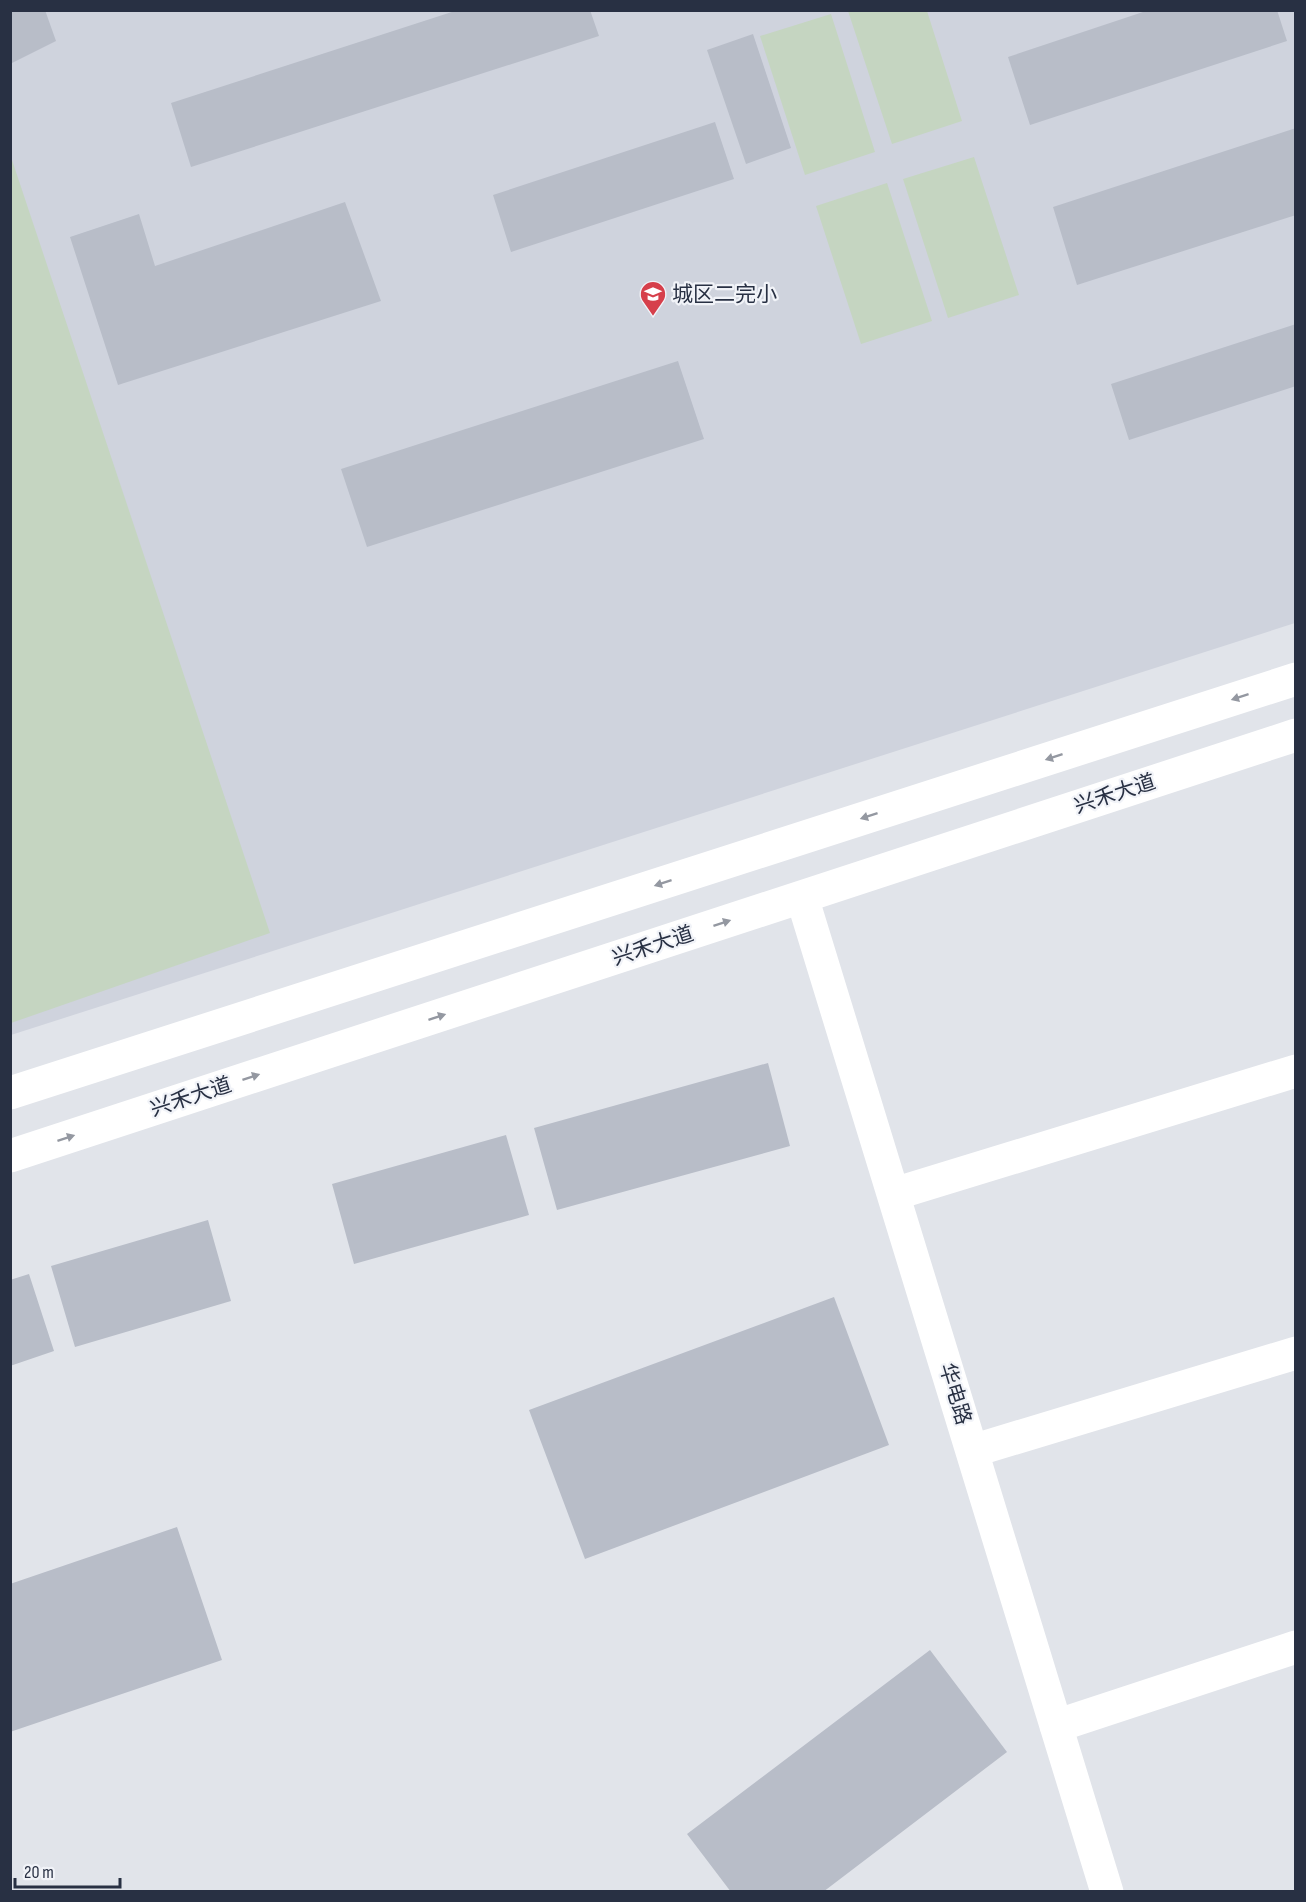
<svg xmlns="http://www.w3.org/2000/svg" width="1306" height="1902" viewBox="0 0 1306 1902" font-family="'Sofia Sans Condensed','Noto Sans SC',sans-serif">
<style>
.built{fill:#cfd3dd}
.green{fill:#c5d5c1}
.building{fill:#b8bdc8}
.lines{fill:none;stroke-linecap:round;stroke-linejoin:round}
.secondary{stroke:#fff;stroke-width:33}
.oneway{fill:#9498a1}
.labels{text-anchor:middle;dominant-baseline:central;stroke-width:4.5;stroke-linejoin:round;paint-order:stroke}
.poi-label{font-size:21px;fill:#283043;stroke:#f1f3f8;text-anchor:start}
.street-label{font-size:21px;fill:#283043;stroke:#f1f3f8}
</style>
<rect width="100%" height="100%" fill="#e1e4ea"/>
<path class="built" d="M 11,11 L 1295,11 L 1295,623 L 11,1035 Z"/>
<path class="green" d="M 848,11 L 927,11 L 962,121 L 892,144 Z
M 831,14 L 875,152 L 805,175 L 760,36 Z
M 10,154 L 270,933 L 11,1023 L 10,1023 Z
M 974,157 L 1019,295 L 948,318 L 903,179 Z
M 887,183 L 932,321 L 861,344 L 816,206 Z"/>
<path class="building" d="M 10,10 L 45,10 L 56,41 L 10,64 Z
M 458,10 L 590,10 L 599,36 L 191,167 L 171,103 Z
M 1149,10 L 1277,10 L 1287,41 L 1030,125 L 1008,57 Z
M 753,34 L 791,148 L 746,164 L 707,50 Z
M 715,122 L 734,179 L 511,252 L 493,195 Z
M 1296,128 L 1296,215 L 1077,285 L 1053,207 Z
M 345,202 L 381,301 L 118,385 L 70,237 L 139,214 L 155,266 Z
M 1296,324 L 1296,386 L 1129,440 L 1111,384 Z
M 678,361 L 704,439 L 367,547 L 341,469 Z
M 768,1063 L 790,1146 L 557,1210 L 534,1128 Z
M 506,1135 L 529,1215 L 354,1264 L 332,1184 Z
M 208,1220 L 231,1301 L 75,1347 L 51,1266 Z
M 29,1274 L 54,1351 L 10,1366 L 10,1280 Z
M 834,1297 L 889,1445 L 585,1559 L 529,1410 Z
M 177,1527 L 222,1660 L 10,1732 L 10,1584 Z
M 930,1650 L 1007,1752 L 823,1892 L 731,1892 L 687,1834 Z"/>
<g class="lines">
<path class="secondary" d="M 802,897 L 1107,1892
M 10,1093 L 1296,679
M 10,1156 L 1296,735
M 894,1194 L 1296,1071
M 972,1451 L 1296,1353
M 1056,1726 L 1296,1647"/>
</g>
<defs><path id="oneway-solid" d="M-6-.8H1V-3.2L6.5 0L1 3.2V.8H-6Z" transform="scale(1.5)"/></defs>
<g class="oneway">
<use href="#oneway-solid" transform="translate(1240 697) rotate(162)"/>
<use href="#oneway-solid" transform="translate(1054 757) rotate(162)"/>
<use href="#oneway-solid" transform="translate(869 816) rotate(162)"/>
<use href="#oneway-solid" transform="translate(663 883) rotate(162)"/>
<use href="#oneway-solid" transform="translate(722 923) rotate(-18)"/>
<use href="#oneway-solid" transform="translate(437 1017) rotate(-18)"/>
<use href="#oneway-solid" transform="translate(251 1077) rotate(-18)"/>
<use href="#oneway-solid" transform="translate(66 1138) rotate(-18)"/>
</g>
<defs>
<g id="school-pin" transform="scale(1.35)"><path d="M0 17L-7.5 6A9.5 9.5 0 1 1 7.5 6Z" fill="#d63f4b" stroke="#f1f3f8"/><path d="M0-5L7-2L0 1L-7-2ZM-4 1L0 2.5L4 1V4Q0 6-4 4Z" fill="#fff"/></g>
</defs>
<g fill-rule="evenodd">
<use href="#school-pin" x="653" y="294"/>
</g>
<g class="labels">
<g class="poi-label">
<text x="672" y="294">城区二完小</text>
</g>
<g class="street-label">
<text transform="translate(1115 794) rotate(-18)">兴禾大道</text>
<text transform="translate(653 946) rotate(-18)">兴禾大道</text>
<text transform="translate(191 1097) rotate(-18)">兴禾大道</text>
<text transform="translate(955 1394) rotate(73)">华电路</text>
</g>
</g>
<rect width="1306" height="1902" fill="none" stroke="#283043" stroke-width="24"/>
<path d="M15 1878v9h105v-9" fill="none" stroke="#283043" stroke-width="3"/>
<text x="24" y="1878" font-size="18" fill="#283043" stroke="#f1f3f8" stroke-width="4.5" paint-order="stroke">20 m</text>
</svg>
